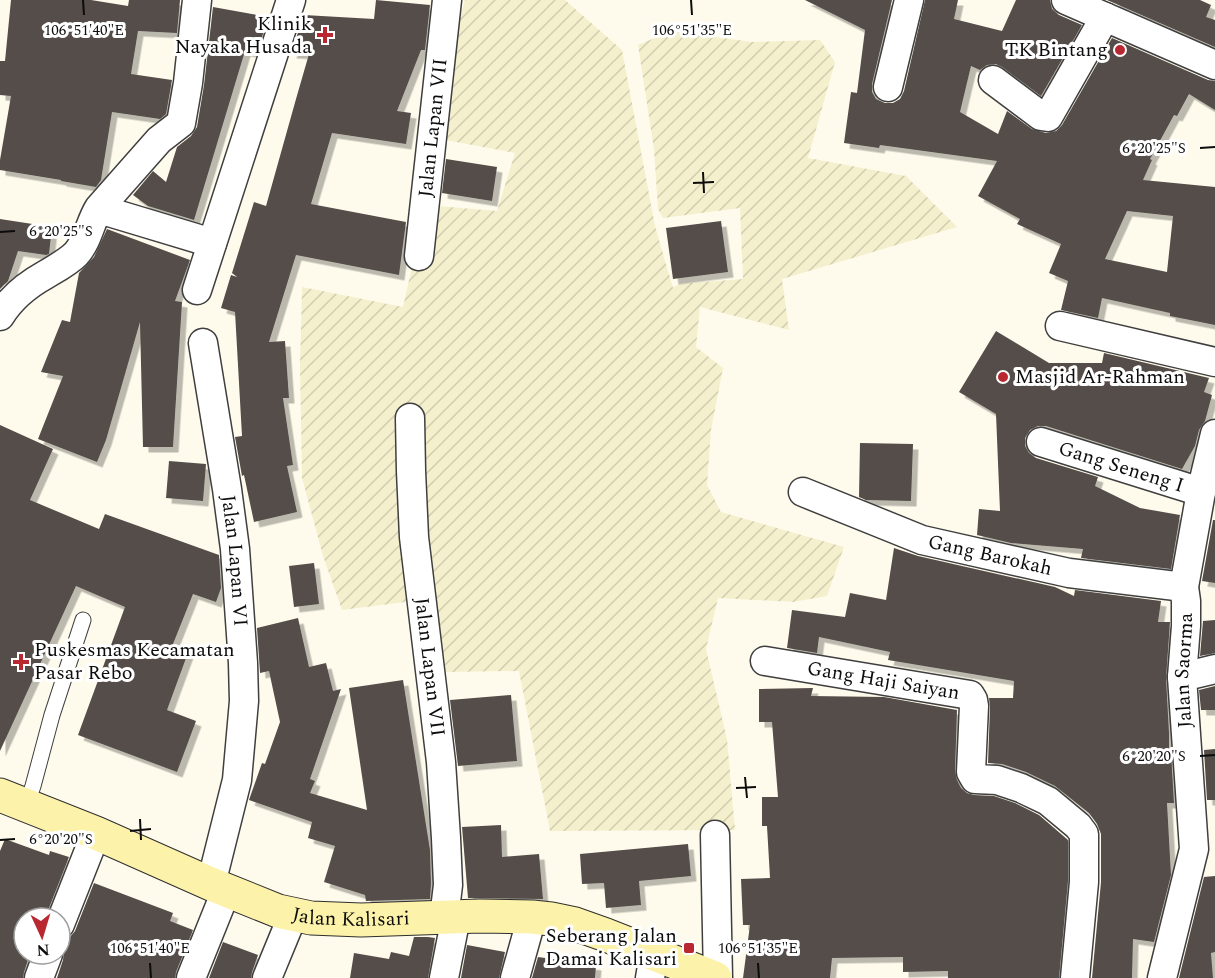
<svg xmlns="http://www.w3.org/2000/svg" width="1215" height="978" viewBox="0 0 1215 978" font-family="Spectral,serif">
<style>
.farmland{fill:url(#farmland-furrows)}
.building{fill:#554d49;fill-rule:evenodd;filter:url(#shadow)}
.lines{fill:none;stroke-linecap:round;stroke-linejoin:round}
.lane-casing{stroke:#3f3f3f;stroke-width:17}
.street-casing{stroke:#3f3f3f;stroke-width:31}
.secondary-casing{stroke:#2e2e2e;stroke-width:35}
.lane{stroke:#fff;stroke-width:15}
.street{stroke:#fff;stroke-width:28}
.secondary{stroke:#fdf2a9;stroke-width:33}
.ticks{fill:none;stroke:#0c0c0c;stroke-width:2}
.poi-dot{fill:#b92731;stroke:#fff;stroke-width:2}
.labels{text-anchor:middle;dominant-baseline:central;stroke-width:6;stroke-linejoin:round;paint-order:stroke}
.poi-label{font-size:20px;fill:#0c0c0c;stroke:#fff;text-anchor:end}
.street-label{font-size:20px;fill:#0c0c0c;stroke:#fff}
.ticks-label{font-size:15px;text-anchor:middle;fill:#0c0c0c;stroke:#fff;stroke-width:6;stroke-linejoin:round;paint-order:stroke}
</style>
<defs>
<pattern id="farmland-furrows" width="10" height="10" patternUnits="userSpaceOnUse" patternTransform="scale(1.5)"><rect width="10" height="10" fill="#f4f0cd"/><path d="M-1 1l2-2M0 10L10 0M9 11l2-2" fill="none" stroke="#d0cdaf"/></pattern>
<filter id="shadow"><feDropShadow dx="5.5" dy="5.5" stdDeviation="0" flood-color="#0004"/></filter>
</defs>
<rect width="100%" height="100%" fill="#fffbec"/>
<path class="farmland" d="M 465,0 L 565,0 L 622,50 L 655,226 L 673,288 L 679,284 L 743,279 L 740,208 L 663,218 L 658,209 L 654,150 L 638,45 L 671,31 L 752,42 L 820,40 L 835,62 L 808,158 L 906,176 L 957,227 L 782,279 L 789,330 L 700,307 L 696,347 L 723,368 L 711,430 L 707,485 L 721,512 L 844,547 L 827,596 L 793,602 L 718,598 L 706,649 L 727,739 L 735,830 L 550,831 L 519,671 L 445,672 L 429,599 L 342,610 L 323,556 L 302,478 L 300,365 L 302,287 L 403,307 L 426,205 L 497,211 L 515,153 L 435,138 L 431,124 Z"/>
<path class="building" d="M 11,0 L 91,0 L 128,6 L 129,0 L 180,0 L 177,33 L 138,31 L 131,74 L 172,80 L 166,114 L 160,119 L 112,112 L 101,180 L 96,187 L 61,181 L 61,180 L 0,170 L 0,160 L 11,96 L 0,95 L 0,61 L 5,61 Z
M 376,0 L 430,5 L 425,50 L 421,50 L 397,111 L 411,113 L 406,144 L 332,133 L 311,204 L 406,222 L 399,275 L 296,255 L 269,342 L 285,341 L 289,398 L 283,398 L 293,465 L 287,466 L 297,512 L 254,522 L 244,475 L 242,476 L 235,437 L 242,436 L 235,312 L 221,308 L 231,275 L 237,277 L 232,273 L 254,202 L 266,206 L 296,99 L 309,54 L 291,53 L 304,15 L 374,19 Z
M 805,0 L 892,0 L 872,84 L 872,92 L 876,99 L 885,103 L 893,103 L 900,99 L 904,91 L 925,0 L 958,0 L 954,19 L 1002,31 L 1016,0 L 1050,0 L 1052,9 L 1059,15 L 1082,25 L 1041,96 L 1002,67 L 996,64 L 987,65 L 980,70 L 971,66 L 960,112 L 998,134 L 1007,111 L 1032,129 L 1046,133 L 1056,131 L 1062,125 L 1112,38 L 1208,80 L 1215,81 L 1215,110 L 1189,94 L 1177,116 L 1174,115 L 1150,159 L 1152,160 L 1143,180 L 1215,187 L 1215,325 L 1170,316 L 1170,313 L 1102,298 L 1098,318 L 1061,310 L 1068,281 L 1049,273 L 1061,244 L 1017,224 L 1020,219 L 978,196 L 997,161 L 880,145 L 879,148 L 844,143 L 851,92 L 857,93 L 865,30 ZM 1127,211 L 1173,216 L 1167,272 L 1105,259 Z
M 1107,0 L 1200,0 L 1211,5 L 1206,17 L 1215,20 L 1215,47 Z
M 213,7 L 268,17 L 257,53 L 245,51 L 194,220 L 148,206 L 133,195 L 153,171 L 166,182 L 177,147 L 191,136 L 197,127 L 204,85 Z
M 446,159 L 497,167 L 492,201 L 442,193 Z
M 0,219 L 52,227 L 49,254 L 46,255 L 18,251 L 8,281 L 0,289 Z
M 721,221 L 728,272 L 673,279 L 666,228 Z
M 107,229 L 190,260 L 175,301 L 182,302 L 173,447 L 143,447 L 140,322 L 106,440 L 97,462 L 38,439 L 63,376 L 41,372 L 62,320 L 70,322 L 79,273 L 94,257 Z
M 996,331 L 1049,363 L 1102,363 L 1104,353 L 1209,378 L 1204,392 L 1212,395 L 1205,421 L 1199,430 L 1195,446 L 1182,469 L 1046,426 L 1038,426 L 1030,430 L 1025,438 L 1025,446 L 1029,453 L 1036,458 L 1098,477 L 1095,486 L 1140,508 L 1180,515 L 1171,569 L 1081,558 L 1083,549 L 1011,543 L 977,535 L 979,509 L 1000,511 L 996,414 L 959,392 Z
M 0,425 L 53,449 L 30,500 L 99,529 L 105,514 L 219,555 L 221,588 L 216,602 L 193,594 L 173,644 L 189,650 L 167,710 L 196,721 L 177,772 L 78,735 L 125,607 L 76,586 L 0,751 Z
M 860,443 L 913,444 L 911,501 L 866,500 L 859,497 Z
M 169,461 L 206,464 L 203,501 L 166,498 Z
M 1213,520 L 1215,520 L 1215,583 L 1202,581 Z
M 894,548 L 918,556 L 1055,587 L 1074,596 L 1075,590 L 1161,601 L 1158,622 L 1170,622 L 1166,678 L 1169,733 L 1169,752 L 1171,752 L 1174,803 L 1167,803 L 1171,875 L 1154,942 L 1133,939 L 1132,978 L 1092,978 L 1101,882 L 1101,834 L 1097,824 L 1089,813 L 1055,786 L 1026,772 L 1002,764 L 988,763 L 990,707 L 989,698 L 1013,698 L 1014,681 L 888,660 L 890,652 L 819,637 L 817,653 L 787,648 L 792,610 L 845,617 L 850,593 L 886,600 Z
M 314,563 L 319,604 L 294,607 L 289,566 Z
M 298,618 L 309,667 L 326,663 L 333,691 L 341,689 L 310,779 L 315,781 L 310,793 L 367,810 L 349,688 L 403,680 L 430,850 L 431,884 L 430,899 L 366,901 L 365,895 L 324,882 L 335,846 L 308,838 L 312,822 L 249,800 L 262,763 L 265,764 L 280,722 L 269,671 L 260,673 L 257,628 Z
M 1215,620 L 1215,653 L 1200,656 L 1203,621 Z
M 1215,686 L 1215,710 L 1201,710 L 1199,690 Z
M 813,688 L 811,696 L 884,697 L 957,710 L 955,771 L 957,780 L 961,788 L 967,793 L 974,795 L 994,796 L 1015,803 L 1039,815 L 1068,840 L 1068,881 L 1059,978 L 948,978 L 948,971 L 903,972 L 903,957 L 832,958 L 830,978 L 743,978 L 750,925 L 743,925 L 741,879 L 770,878 L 767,826 L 762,826 L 762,797 L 778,797 L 772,722 L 759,722 L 759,689 Z
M 511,695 L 517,761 L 458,766 L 450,700 Z
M 1215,749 L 1215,800 L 1207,800 L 1204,750 Z
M 501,825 L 502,857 L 539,854 L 543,899 L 468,898 L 462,827 Z
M 5,839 L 49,855 L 50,851 L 69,857 L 45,918 L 24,918 L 24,954 L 30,954 L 24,972 L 23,978 L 0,978 L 0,851 Z
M 688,844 L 691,876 L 639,881 L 641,905 L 606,908 L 604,883 L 582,884 L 580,854 Z
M 1215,876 L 1215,952 L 1211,953 L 1213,978 L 1179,978 L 1204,877 Z
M 94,883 L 173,913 L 170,921 L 193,930 L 176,972 L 175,978 L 57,978 L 63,960 L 64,952 L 60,940 L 70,937 L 75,931 Z
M 414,937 L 428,937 L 435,938 L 428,978 L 350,978 L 354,953 L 389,959 L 391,952 L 409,956 Z
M 223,942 L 258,955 L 252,972 L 251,978 L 209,978 Z
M 467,945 L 505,952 L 499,978 L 461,978 Z
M 538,957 L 596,965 L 595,978 L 532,978 Z"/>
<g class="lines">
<g class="lane-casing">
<path id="lane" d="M 26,806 L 33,786 L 52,715 L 83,620"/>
</g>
<g class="street-casing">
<g id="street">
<path d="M 1066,0 L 1215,65"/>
<path d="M 993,80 L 1041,116 L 1048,117 L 1105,17"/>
<path d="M 888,87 L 909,0"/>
<path d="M 109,212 L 212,243"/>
<path id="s1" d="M 419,256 L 447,0"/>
<path d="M 197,290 L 291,0"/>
<path d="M 0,316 C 11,298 27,285 45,275 C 55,269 68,262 76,254 C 88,241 90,222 99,208 L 159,140 L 181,123 L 188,83 L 197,0"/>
<path d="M 1060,326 L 1215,362"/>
<path id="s2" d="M 203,343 L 227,489 L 235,549 L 243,663 L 244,701 L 237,780 L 211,884"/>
<path id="s3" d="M 410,418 L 411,471 L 414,537 L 441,762 L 446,838 L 448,885 L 444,918"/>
<path id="s4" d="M 1041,442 L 1201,492"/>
<path id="s5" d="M 803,492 L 922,540 L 1069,573 L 1184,587"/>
<path id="s6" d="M 765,661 L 970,695 L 973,700 L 974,706 L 971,772 L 975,779 L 997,780 L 1021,788 L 1048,801 L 1078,826 L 1084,834 L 1084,882 L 1075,978"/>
<path d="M 1182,677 L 1215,669"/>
<path d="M 715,835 L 718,978"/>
<path d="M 60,924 L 96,833"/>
<path d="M 39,978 L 48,954"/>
<path d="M 191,978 L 226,891"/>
<path d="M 267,978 L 293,915"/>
<path d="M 444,978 L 456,917"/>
<path d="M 515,978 L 532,917"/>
<path d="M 650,978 L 654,954"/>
<path id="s7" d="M 1162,978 L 1194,849 L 1182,677 L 1186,626 L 1186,601 L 1184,587 L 1201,492 L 1215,434"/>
</g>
</g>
<g class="secondary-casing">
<g id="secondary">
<path id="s8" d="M 0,795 L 96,833 L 211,884 L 278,911 L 311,918 L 361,920 L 480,916 L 532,917 L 551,919 L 575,924 L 606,935 L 715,978"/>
</g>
</g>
<use href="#lane" class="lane"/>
<use href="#street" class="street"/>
<use href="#secondary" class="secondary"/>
</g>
<path class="ticks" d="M 83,0 L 84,15M 691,0 L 692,15M 1200,148 L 1215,147M 703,172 L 704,193M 693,183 L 714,182M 0,232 L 15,231M 1200,756 L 1215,755M 745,777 L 747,798M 736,788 L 756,787M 140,819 L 141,840M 130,831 L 151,829M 0,840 L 15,839M 150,963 L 151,978M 758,963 L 759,978"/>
<g class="poi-dot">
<path d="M322 26h6v6h6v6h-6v6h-6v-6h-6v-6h6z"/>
<circle cx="1120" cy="50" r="6"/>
<circle cx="1003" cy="377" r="6"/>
<path d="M18 653h6v6h6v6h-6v6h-6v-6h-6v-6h6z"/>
<rect x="683" y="942" width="12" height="12" rx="3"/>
</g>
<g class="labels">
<g class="poi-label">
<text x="312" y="24">Klinik<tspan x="312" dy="23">Nayaka Husada</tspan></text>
<text x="1108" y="50">TK Bintang</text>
<text x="1015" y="377" text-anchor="start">Masjid Ar-Rahman</text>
<text x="34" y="650" text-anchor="start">Puskesmas Kecamatan<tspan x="34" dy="23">Pasar Rebo</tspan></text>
<text x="677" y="936">Seberang Jalan<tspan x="677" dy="23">Damai Kalisari</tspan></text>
</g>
<g class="street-label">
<text stroke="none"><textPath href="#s1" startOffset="129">Jalan Lapan VII</textPath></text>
<text stroke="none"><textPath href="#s4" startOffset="84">Gang Seneng I</textPath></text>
<text stroke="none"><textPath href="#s5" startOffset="198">Gang Barokah</textPath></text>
<text stroke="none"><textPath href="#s2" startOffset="220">Jalan Lapan VI</textPath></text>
<text stroke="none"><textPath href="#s3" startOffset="250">Jalan Lapan VII</textPath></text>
<text stroke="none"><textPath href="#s7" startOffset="312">Jalan Saorma</textPath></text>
<text stroke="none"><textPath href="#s6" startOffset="120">Gang Haji Saiyan</textPath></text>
<text stroke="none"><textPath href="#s8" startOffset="375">Jalan Kalisari</textPath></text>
</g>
</g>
<g class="ticks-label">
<text x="84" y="35">106°51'40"E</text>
<text x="692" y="35">106°51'35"E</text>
<text x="1154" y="153">6°20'25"S</text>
<text x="61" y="236">6°20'25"S</text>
<text x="1154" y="761">6°20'20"S</text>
<text x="61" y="844">6°20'20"S</text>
<text x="150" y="953">106°51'40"E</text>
<text x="758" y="953">106°51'35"E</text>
</g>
<g transform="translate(42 936) rotate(176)"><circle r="28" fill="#ffffff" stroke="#9e9e9e" stroke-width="1.5"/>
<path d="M0-4.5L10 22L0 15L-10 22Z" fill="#b92731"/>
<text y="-9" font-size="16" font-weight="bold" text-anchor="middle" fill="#0c0c0c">N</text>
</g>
</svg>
